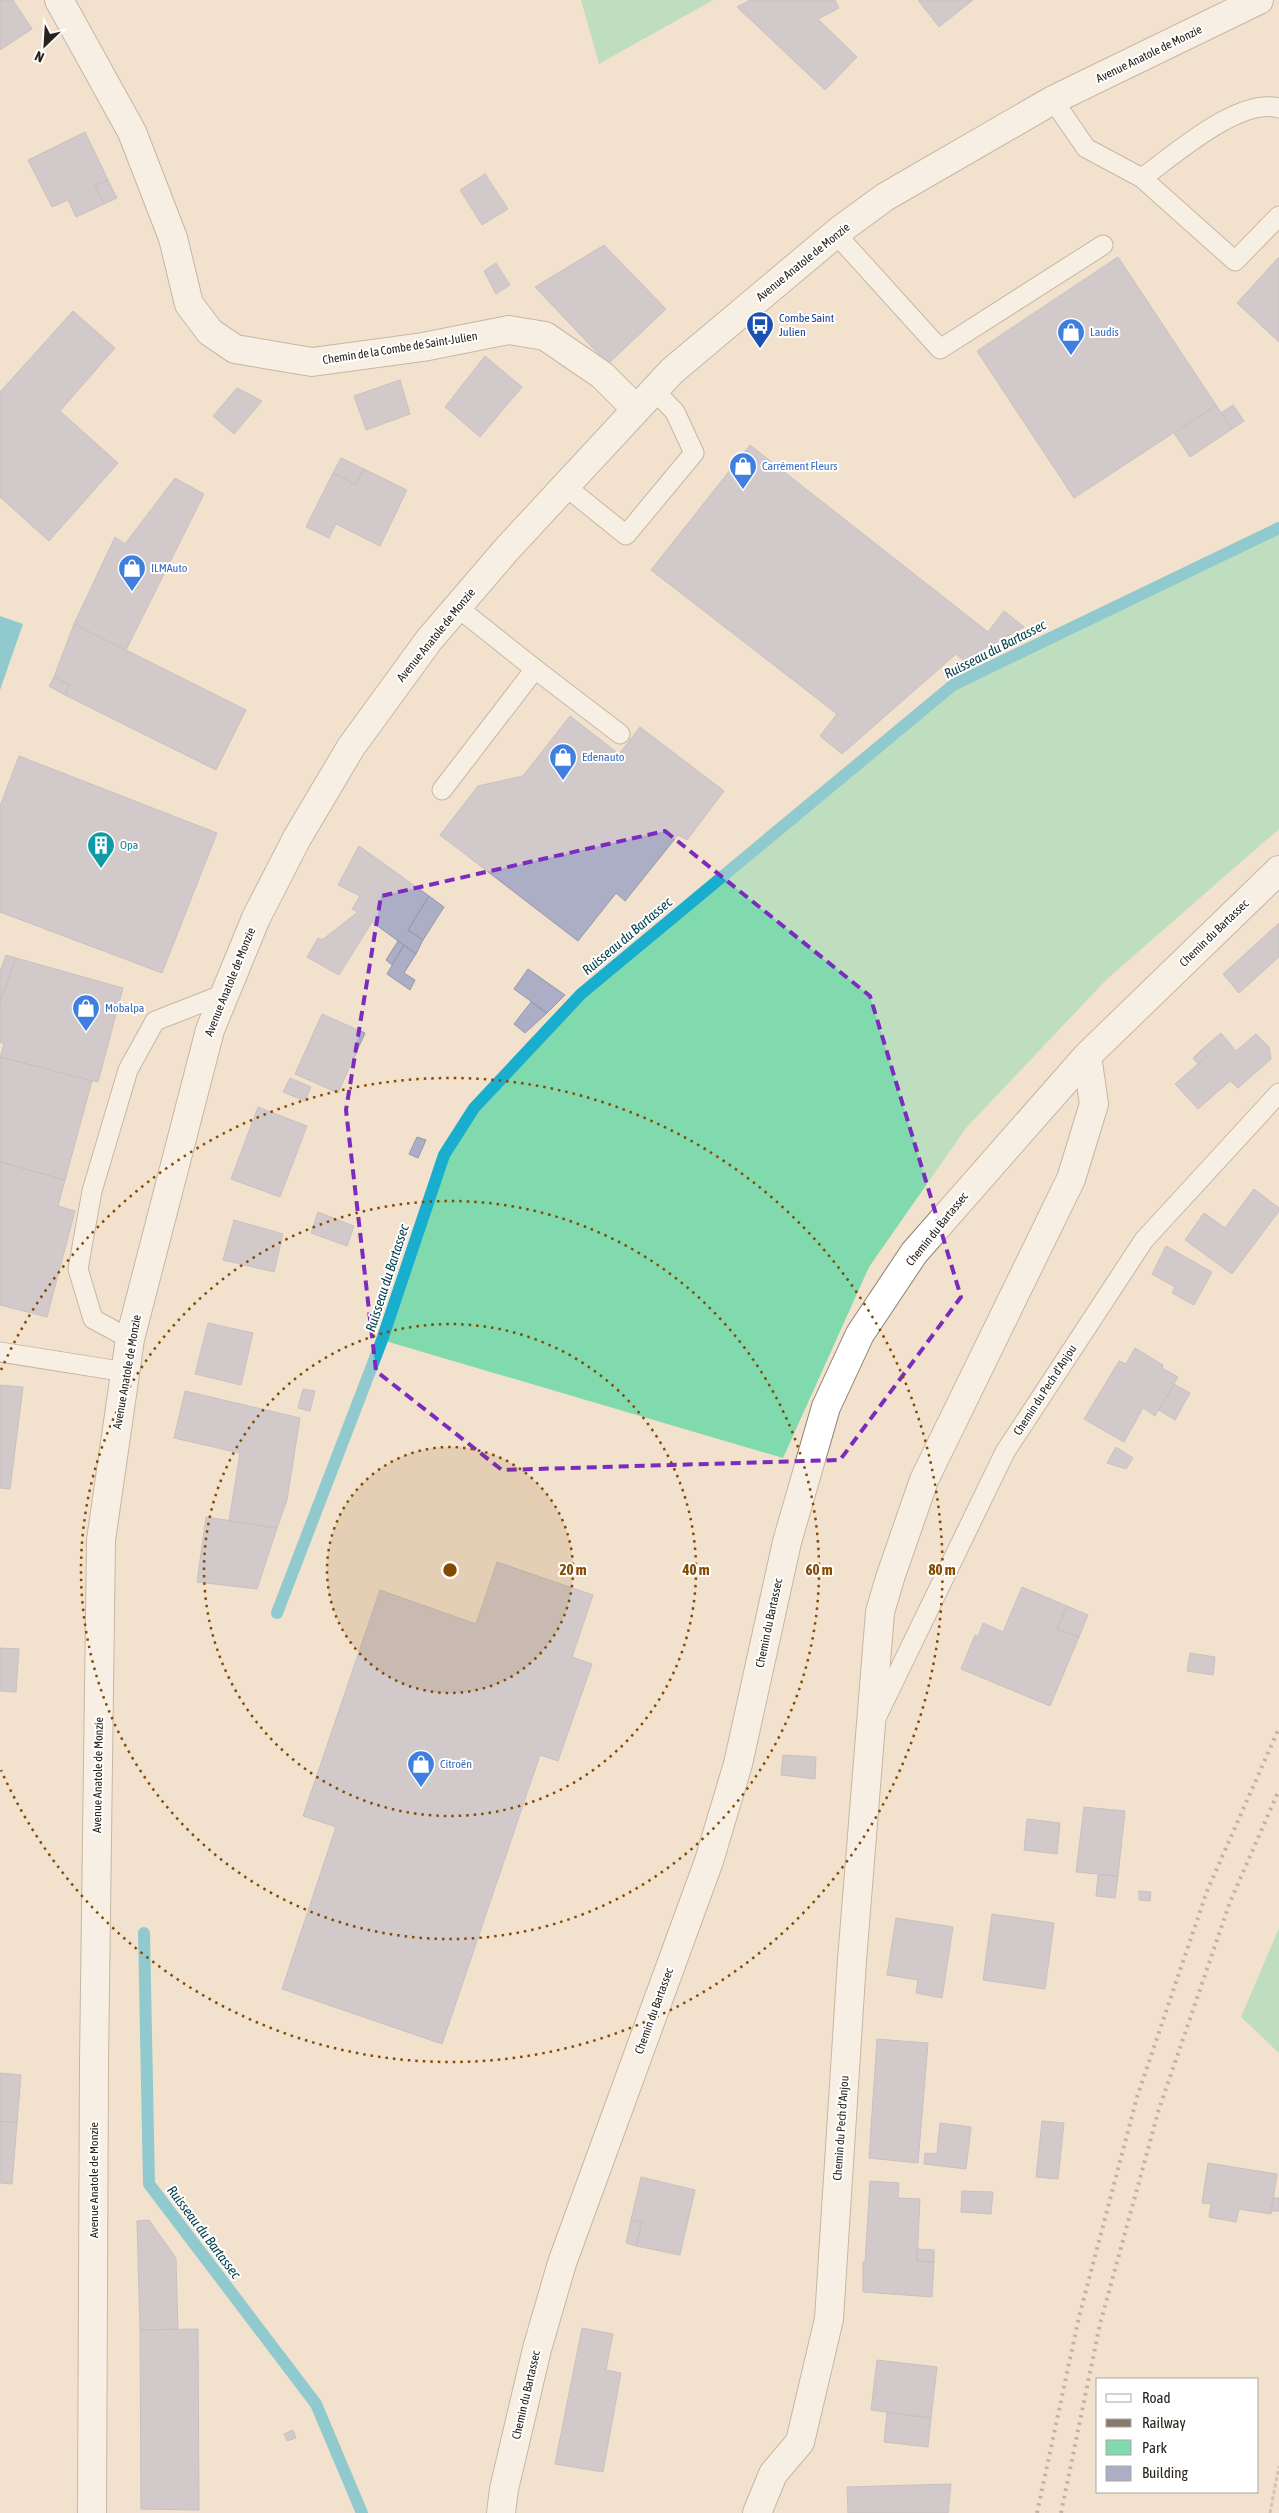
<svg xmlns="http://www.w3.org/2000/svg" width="1279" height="2513" viewBox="0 0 1279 2513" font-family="'Asap Condensed',sans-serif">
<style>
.green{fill:#80daad}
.water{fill:#1aaece}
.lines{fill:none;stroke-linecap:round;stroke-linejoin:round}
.stream{stroke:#1aaece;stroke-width:12}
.building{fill:#acaec5;stroke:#9698ae}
.lane-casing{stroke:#90816e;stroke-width:21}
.street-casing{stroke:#90816e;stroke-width:30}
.primary-casing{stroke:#90816e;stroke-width:30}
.path{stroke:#afa292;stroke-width:3;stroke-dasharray:4 2.5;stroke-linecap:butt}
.lane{stroke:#fff;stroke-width:19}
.street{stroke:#fff;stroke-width:28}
.primary{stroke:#fff;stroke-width:28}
.rail{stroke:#867b6d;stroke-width:4;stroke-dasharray:2.5 5;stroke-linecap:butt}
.marked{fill:none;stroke:#7b2cbf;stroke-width:4;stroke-dasharray:10 6;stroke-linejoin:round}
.ring{fill:none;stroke:#844a00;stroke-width:2.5;stroke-dasharray:2.5 5}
.labels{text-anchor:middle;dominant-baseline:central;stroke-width:4;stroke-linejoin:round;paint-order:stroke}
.street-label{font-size:12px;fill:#29231b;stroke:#fff}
.transit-label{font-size:12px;fill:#164399;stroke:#fff;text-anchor:start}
.shop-label{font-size:12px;fill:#366cbe;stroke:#fff;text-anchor:start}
.culture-label{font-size:12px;fill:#0d838f;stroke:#fff;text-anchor:start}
.water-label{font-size:14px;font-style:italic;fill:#013e4c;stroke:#fff}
.centre{fill:#844a00;stroke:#fff;stroke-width:2.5}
.ring-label{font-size:15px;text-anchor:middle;font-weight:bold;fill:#844a00;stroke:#fff;stroke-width:4;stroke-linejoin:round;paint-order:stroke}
</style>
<rect width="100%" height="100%" fill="#f2e1cd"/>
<path class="green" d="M 581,0 L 713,0 L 599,64 Z
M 1279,528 L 1279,829 L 1107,979 L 966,1128 L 869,1267 L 783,1458 L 382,1340 L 444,1155 L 474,1108 L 581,994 L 953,685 Z
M 1279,1928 L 1279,2053 L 1241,2017 Z"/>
<path class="water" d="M 0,616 L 23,624 L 0,690 Z"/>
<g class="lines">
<path class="stream" d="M 277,1613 L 382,1340 L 444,1155 L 474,1108 L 581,994 L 953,685 L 1279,528
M 144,1933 L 149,2184 L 316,2404 L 362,2513"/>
</g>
<path class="building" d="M 0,0 L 13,0 L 32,29 L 0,50 Z
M 750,0 L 835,0 L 839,8 L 818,19 L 857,57 L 825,90 L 737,7 Z
M 918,0 L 973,0 L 939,27 Z
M 85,132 L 108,180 L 95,185 L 104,204 L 76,217 L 68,200 L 52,207 L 28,160 Z
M 485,174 L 508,209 L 482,225 L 460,190 Z
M 108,180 L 117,198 L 104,204 L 95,185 Z
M 604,245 L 666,309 L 608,364 L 535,287 Z
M 1118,257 L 1216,405 L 1074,498 L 977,351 Z
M 1279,257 L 1279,342 L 1237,303 Z
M 496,263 L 510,285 L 496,294 L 484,271 Z
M 73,311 L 115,348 L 60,411 L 118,463 L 49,541 L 0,497 L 0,392 Z
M 485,356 L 522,387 L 480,437 L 445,407 Z
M 400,380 L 410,414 L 366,430 L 354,396 Z
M 237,388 L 262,401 L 234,434 L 213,416 Z
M 1216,405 L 1232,429 L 1190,457 L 1174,433 Z
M 1233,405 L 1244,421 L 1232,429 L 1221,413 Z
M 750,445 L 988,632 L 1004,611 L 1024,627 L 963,660 L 956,654 L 842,754 L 820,736 L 837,714 L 651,570 Z
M 341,458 L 364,469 L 356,485 L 333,473 Z
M 364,469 L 407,490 L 380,546 L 336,524 L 329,538 L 306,527 L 333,473 L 356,485 Z
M 175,478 L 204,494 L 126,650 L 74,624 L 115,537 L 125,544 Z
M 74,624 L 246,710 L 216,770 L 65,695 L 70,685 L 54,677 Z
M 54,677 L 70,685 L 65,695 L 49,686 Z
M 570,716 L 619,754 L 640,727 L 724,791 L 687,840 L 678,835 L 625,901 L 616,893 L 578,941 L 440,835 L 478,786 L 523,776 Z
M 19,756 L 217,833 L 162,973 L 0,912 L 0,806 Z
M 359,846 L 429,896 L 408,930 L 423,940 L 416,954 L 372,922 L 339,975 L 307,957 L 318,938 L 322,940 L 358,912 L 352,909 L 360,896 L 338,885 Z
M 429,896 L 444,907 L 423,940 L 408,930 Z
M 1279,923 L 1279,957 L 1239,993 L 1223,974 Z
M 398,941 L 404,945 L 392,965 L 386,960 Z
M 404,945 L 416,954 L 404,973 L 415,980 L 410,990 L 387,974 Z
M 6,955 L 16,958 L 0,1001 L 0,971 Z
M 16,958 L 123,988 L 98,1082 L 0,1057 L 4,1044 L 0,1042 L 0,1001 Z
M 528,969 L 565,995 L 547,1013 L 514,989 Z
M 531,1002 L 547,1013 L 525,1033 L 514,1024 Z
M 322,1014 L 365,1033 L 338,1093 L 295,1074 Z
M 1221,1033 L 1236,1051 L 1256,1034 L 1269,1047 L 1271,1059 L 1238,1088 L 1230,1081 L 1198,1109 L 1175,1084 L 1207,1056 L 1201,1050 Z
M 1201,1050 L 1207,1056 L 1198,1064 L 1193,1058 Z
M 0,1057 L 92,1081 L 65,1180 L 0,1162 Z
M 290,1078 L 311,1087 L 305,1101 L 283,1092 Z
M 258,1107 L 307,1126 L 280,1197 L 231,1179 Z
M 417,1137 L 426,1140 L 418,1158 L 409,1154 Z
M 0,1162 L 65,1180 L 58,1206 L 75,1211 L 47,1317 L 0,1305 Z
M 1254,1189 L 1279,1208 L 1279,1211 L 1232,1274 L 1185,1240 L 1204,1213 L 1225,1228 Z
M 318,1212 L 354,1226 L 347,1246 L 311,1233 Z
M 234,1220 L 283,1234 L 274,1272 L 223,1260 Z
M 1166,1246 L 1212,1272 L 1194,1305 L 1172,1293 L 1175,1287 L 1152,1274 Z
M 208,1323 L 253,1333 L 241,1385 L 195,1374 Z
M 1135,1348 L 1163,1365 L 1162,1368 L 1178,1377 L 1155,1416 L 1143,1408 L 1124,1442 L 1084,1419 L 1119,1361 L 1126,1364 Z
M 1174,1384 L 1190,1393 L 1175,1420 L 1159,1410 Z
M 0,1385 L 23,1387 L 10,1489 L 0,1488 Z
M 303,1389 L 315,1391 L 310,1411 L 298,1408 Z
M 185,1391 L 300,1418 L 287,1500 L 277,1528 L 229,1521 L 240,1453 L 174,1438 Z
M 1116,1447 L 1133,1458 L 1126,1469 L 1107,1463 Z
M 206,1517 L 277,1528 L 257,1589 L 197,1582 Z
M 497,1562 L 593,1595 L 572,1657 L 592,1664 L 558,1761 L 540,1755 L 442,2044 L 282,1989 L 336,1827 L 303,1816 L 380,1590 L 476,1624 Z
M 1022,1587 L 1067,1606 L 1057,1629 L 1079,1637 L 1050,1706 L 961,1669 L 975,1635 L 978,1637 L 983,1623 L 1003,1632 Z
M 1067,1606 L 1088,1615 L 1079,1637 L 1057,1629 Z
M 0,1648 L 19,1649 L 16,1692 L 0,1691 Z
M 1190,1653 L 1215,1657 L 1213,1675 L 1187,1671 Z
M 783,1755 L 816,1757 L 815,1779 L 781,1775 Z
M 1084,1807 L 1125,1811 L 1118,1876 L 1076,1872 Z
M 1027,1819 L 1060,1823 L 1057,1854 L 1024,1850 Z
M 1098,1875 L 1118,1876 L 1115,1898 L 1096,1896 Z
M 1139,1891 L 1151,1892 L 1150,1901 L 1139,1900 Z
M 992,1914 L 1054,1923 L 1045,1989 L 983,1980 Z
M 896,1918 L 953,1927 L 942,1998 L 916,1993 L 918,1980 L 887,1975 Z
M 877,2039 L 928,2043 L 918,2163 L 869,2158 Z
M 0,2073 L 21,2075 L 17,2123 L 0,2121 Z
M 0,2121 L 17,2123 L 12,2184 L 0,2183 Z
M 1042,2121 L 1064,2123 L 1058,2179 L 1036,2177 Z
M 940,2123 L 971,2127 L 966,2169 L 924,2164 L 925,2153 L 937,2154 Z
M 1208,2163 L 1277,2174 L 1271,2214 L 1239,2209 L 1236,2222 L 1209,2217 L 1211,2204 L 1202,2203 Z
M 641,2177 L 695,2190 L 680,2255 L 636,2246 L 642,2222 L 631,2220 Z
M 870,2181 L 899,2183 L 898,2198 L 920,2199 L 917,2261 L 934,2262 L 932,2297 L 863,2292 L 863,2262 L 865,2262 Z
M 962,2191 L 993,2192 L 991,2214 L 961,2212 Z
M 1273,2198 L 1279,2198 L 1279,2211 L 1271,2211 Z
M 149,2220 L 176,2258 L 178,2329 L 140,2330 L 137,2221 Z
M 631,2220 L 642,2222 L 636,2246 L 626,2243 Z
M 917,2249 L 934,2250 L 934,2262 L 917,2261 Z
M 582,2328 L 613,2334 L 606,2370 L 621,2373 L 603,2472 L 555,2464 Z
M 198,2329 L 199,2510 L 141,2509 L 140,2330 Z
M 877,2360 L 937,2367 L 931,2418 L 871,2410 Z
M 887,2413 L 931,2418 L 928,2447 L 884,2442 Z
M 293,2430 L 296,2438 L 287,2441 L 284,2434 Z
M 951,2484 L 948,2513 L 848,2513 L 847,2487 Z"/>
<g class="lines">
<g class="lane-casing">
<path id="lane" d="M 1053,100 L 1086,148 L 1142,178 C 1174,155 1239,97 1279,108
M 1142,178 L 1235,261 L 1279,216
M 836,234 L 940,349 L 1103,245
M 565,486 L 626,535 L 694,453 L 675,412 L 654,390
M 535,669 L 620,734
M 442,790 L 535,669 L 457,607
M 130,1339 L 93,1319 L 78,1269 L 92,1191 L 128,1070 L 155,1021 L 224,994
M 0,1352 L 126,1372
M 876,1718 L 1005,1452 L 1144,1240 L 1279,1093"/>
</g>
<g class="street-casing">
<path id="street" d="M 59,0 L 132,132 L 173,238 L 189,304 L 210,332 L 235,349 L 312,362 L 423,347 L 509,330 L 545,336 L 602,375 L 636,409
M 501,2513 L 504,2489 L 537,2349 L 562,2263 L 709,1861 L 738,1764 L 787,1542 L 826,1407 L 860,1334 L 914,1253 L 1087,1056 L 1279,870
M 757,2513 L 773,2474 L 800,2442 L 829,2319 L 852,1960 L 880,1612 L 890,1578 L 924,1480 L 1071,1179 L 1094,1104 L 1087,1056"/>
</g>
<g class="primary-casing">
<path id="primary" d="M 92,2513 L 94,2062 L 101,1540 L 130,1339 L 210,1030 L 256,918 L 297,838 L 351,747 L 429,640 L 507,549 L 672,371 L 840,230 L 885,197 L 1053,100 L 1259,0"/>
</g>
<path class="path" d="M 1270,2513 L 1279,2466"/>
<use href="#lane" class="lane"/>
<use href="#street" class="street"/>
<use href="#primary" class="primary"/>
<path class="rail" d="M 1037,2513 L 1079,2317 L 1137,2097 L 1207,1891 L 1279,1728
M 1061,2513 L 1100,2324 L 1159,2109 L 1230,1902 L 1279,1790"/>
</g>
<path d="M0 0H1279V2513H0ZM 665,831 L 870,996 L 961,1297 L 840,1460 L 502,1470 L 376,1371 L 346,1110 L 381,896 Z" fill="#f2e1cd" fill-opacity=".55" fill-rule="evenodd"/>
<path class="marked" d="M 665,831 L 870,996 L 961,1297 L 840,1460 L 502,1470 L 376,1371 L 346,1110 L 381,896 Z"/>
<circle cx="450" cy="1570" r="123" fill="#844a00" fill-opacity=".12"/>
<g class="ring">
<circle cx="450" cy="1570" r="123"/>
<circle cx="450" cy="1570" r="246"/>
<circle cx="450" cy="1570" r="369"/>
<path d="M1 1370A492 492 0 1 1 1 1770"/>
</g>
<defs>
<g id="bus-pin" transform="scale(1.4375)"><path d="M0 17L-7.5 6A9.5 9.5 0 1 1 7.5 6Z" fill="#1a4fb4" stroke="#fff"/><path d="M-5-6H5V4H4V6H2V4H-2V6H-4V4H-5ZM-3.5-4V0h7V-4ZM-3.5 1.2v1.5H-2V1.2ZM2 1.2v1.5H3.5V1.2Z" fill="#fff"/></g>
<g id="shop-pin" transform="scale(1.4375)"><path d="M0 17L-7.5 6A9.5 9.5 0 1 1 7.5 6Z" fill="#3f7fe0" stroke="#fff"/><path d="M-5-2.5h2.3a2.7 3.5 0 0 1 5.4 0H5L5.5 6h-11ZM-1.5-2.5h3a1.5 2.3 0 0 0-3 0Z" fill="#fff"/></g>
<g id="building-pin" transform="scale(1.4375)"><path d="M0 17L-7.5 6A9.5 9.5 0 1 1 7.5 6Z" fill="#0f9aa8" stroke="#fff"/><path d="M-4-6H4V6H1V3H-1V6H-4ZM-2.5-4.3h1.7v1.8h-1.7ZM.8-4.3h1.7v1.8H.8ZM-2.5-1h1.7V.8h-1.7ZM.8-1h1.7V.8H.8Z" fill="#fff"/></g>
</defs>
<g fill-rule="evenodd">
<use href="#bus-pin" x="760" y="325"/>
<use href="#shop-pin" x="1071" y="332"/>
<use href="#shop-pin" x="743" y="466"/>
<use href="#shop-pin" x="132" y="568"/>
<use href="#shop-pin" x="563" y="757"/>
<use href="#building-pin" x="101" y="845"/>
<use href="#shop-pin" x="86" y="1008"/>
<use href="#shop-pin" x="421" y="1764"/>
</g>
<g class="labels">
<g class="street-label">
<text transform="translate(1149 54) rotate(-26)">Avenue Anatole de Monzie</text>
<text transform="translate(803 262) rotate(-39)">Avenue Anatole de Monzie</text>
<text transform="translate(400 348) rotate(-9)">Chemin de la Combe de Saint-Julien</text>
<text transform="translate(436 635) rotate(-51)">Avenue Anatole de Monzie</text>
<text transform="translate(1214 933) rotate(-44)">Chemin du Bartassec</text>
<text transform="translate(230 982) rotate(-68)">Avenue Anatole de Monzie</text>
<text transform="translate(937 1229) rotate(-51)">Chemin du Bartassec</text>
<text transform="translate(127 1372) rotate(-80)">Avenue Anatole de Monzie</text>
<text transform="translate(1045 1390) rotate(-57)">Chemin du Pech d'Anjou</text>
<text transform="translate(769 1623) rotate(-78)">Chemin du Bartassec</text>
<text transform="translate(98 1775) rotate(-89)">Avenue Anatole de Monzie</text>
<text transform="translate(654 2011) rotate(-70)">Chemin du Bartassec</text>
<text transform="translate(841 2128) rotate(-86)">Chemin du Pech d'Anjou</text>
<text transform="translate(94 2180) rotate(-90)">Avenue Anatole de Monzie</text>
<text transform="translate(526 2395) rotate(-77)">Chemin du Bartassec</text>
</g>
<g class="transit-label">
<text x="779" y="318">Combe Saint<tspan x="779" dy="14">Julien</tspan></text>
</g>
<g class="shop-label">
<text x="1090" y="332">Laudis</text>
<text x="762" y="466">Carrément Fleurs</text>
<text x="151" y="568">ILMAuto</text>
<text x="582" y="757">Edenauto</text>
<text x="105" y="1008">Mobalpa</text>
<text x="440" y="1764">Citroën</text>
</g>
<g class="culture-label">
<text x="120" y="845">Opa</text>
</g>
<g class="water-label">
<text transform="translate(995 649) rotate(-27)">Ruisseau du Bartassec</text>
<text transform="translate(627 936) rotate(-40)">Ruisseau du Bartassec</text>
<text transform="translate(387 1278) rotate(-72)">Ruisseau du Bartassec</text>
<text transform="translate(204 2232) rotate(53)">Ruisseau du Bartassec</text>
</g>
</g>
<circle cx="450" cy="1570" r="8" class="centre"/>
<g class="ring-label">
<text x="573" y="1575">20 m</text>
<text x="696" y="1575">40 m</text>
<text x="819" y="1575">60 m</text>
<text x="942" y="1575">80 m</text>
</g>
<rect x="1096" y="2378" width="162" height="115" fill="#ffffff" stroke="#a9a7a4"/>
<rect x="1106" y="2394" width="25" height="8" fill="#ffffff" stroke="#a9a7a4"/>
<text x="1142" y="2403" font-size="15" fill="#29231b">Road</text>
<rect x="1106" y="2419" width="25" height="8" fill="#867b6d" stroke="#a9a7a4"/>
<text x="1142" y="2428" font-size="15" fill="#29231b">Railway</text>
<rect x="1106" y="2440" width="25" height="15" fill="#80daad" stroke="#a9a7a4"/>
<text x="1142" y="2453" font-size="15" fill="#29231b">Park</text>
<rect x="1106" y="2466" width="25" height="15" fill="#acaec5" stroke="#a9a7a4"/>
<text x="1142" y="2478" font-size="15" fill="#29231b">Building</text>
<g transform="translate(45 45) rotate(205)" stroke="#ffffff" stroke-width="4" paint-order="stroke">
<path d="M0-4L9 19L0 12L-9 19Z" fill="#29231b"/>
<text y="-8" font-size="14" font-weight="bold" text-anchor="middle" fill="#29231b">N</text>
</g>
</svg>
